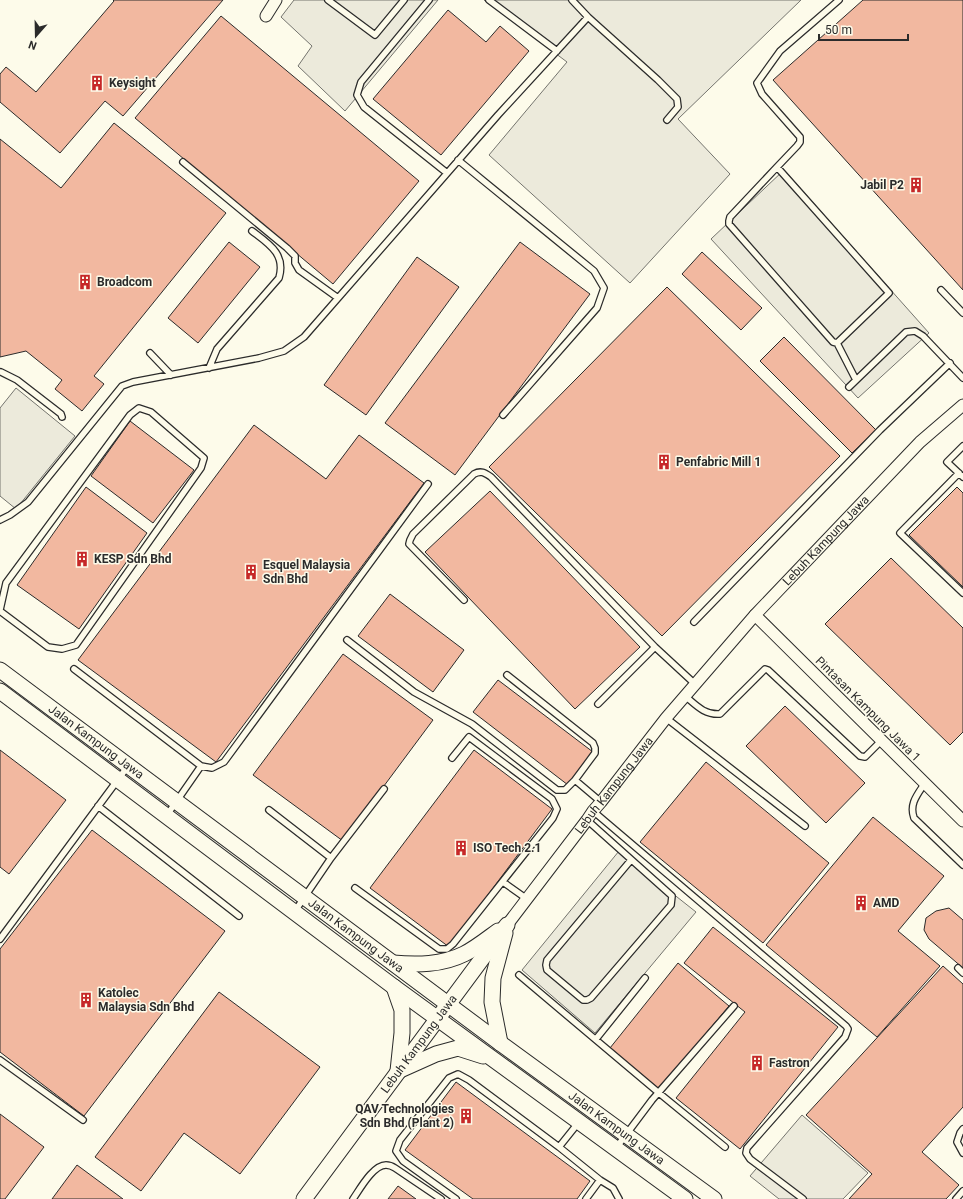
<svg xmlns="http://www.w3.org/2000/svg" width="963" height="1199" viewBox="0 0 963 1199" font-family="Roboto,sans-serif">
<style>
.parking{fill:#eceadb;stroke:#74746e}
.building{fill:#f2b8a0;stroke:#2b2b2b}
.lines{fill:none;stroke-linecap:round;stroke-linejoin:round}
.lane-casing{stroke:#2b2b2b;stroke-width:8}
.street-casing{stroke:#2b2b2b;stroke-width:13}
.secondary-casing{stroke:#2b2b2b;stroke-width:17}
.lane{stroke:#fdfbea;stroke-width:5.5}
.street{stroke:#fdfbea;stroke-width:11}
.secondary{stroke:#fdfbea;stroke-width:15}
.labels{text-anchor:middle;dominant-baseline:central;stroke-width:3;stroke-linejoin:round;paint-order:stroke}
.poi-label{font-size:12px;font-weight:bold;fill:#2b2b2b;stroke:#fdfbea;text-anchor:start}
.street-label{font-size:12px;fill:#2b2b2b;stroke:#fdfbea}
</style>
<rect width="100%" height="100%" fill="#fdfbea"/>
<path class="parking" d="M 294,0 L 438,0 L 345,111 L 298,66 L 312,46 L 281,17 Z
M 484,0 L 801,0 L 678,119 L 730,174 L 630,283 L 489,155 L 567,62 Z
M 784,170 L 929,333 L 858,398 L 711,239 Z
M 16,388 L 75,436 L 16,509 L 0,496 L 0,408 Z
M 619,851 L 696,912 L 595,1033 L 522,970 Z
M 802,1115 L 868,1173 L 843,1199 L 779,1199 L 750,1176 Z"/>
<path class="building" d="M 113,0 L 223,0 L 123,116 L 105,101 L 60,153 L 0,102 L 0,74 L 6,67 L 36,92 L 114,1 Z
M 863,0 L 963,0 L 963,290 L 773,80 Z
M 448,10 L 486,42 L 500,26 L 529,51 L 441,155 L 373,99 Z
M 221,16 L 419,181 L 333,284 L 135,118 Z
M 114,123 L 226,213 L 94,376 L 104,384 L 82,411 L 55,389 L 62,380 L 26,351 L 0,357 L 0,139 L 61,188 Z
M 229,242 L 260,267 L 198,343 L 168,318 Z
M 520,242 L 590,294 L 455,475 L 385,423 Z
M 702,252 L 762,308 L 741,330 L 682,274 Z
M 417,257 L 459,287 L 366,415 L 324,385 Z
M 667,287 L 840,456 L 662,636 L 489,467 Z
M 784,337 L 876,430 L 852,453 L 760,361 Z
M 130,421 L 194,470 L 153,523 L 91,476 Z
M 254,425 L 326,479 L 359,435 L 424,483 L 216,762 L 78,660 Z
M 86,487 L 147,533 L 79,629 L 17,585 Z
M 957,487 L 963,493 L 963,587 L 909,535 Z
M 490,491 L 640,647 L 575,709 L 425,552 Z
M 891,558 L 963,628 L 963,732 L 950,745 L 825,624 Z
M 390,594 L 464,650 L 433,692 L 358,636 Z
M 343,654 L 433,720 L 343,841 L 253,775 Z
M 498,680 L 593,752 L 568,785 L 473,712 Z
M 785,706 L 865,783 L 826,823 L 746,746 Z
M 0,750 L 66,800 L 9,874 L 0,867 Z
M 474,750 L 552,809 L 449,947 L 370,888 Z
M 706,762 L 829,863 L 763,943 L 640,842 Z
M 873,817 L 944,876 L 898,931 L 940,966 L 877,1037 L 766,945 Z
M 92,830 L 225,931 L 84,1116 L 0,1052 L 0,949 Z
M 949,908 L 963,920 L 963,968 L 929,939 L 924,930 L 926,918 L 936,911 Z
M 713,927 L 838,1027 L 740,1149 L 676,1098 L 745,1012 L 684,963 Z
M 678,963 L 729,1006 L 659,1089 L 610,1048 Z
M 943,966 L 963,984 L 963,1107 L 922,1152 L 959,1185 L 946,1199 L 849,1199 L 872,1174 L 806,1115 Z
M 219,992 L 320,1067 L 240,1174 L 184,1133 L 141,1191 L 95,1157 Z
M 456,1082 L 590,1181 L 577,1199 L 473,1199 L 405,1150 Z
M 0,1114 L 44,1147 L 5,1199 L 0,1199 Z
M 77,1165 L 123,1199 L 52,1199 Z
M 398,1186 L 416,1199 L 388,1199 Z"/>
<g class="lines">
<g class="lane-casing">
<path id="lane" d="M 328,0 L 375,35 L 404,0
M 429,0 L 361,82 L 357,95 L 364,107 L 447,173
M 489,0 L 557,51
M 572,0 L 588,17 L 658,80 L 677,99 L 678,107 L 667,120
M 458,160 L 594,271 L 604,288 L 597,308 L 503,415
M 183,162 L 287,248 L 295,256 L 295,263 L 299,270 L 338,298
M 777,167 L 797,146 L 800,142 L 800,137 L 762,94 L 757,83 L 780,51 L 839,0
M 941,290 L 963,313
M 837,343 L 889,293 L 777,167 L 730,217 L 729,221 L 729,224 L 833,342 L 837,343 L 856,380
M 150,353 L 171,375
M 209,368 L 217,349 L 279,278 C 286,254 269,244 252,231
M 1,372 L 17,380 L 61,414 L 62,417
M 849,387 L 906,332 L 915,331 L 923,336 L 963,378
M 963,446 L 947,462 L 963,477
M 959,473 L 900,533 L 963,593
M 0,520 L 10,515 L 28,502 L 122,386 L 133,382 L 259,358 L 284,351 L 304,337 L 498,115 L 588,17
M 464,600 L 409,544 L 410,540 L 413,534 L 474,474 C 481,470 485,473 491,477 L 655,647 L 695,684
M 0,610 L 6,583 L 130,415 L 139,408 L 151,412 L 204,458 L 201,468 L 76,645 L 62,649 L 48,647 L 0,611
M 694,622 L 880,430 L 950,363
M 347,640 L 414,692 L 472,724 L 557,790 L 565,790 L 575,780
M 74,669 L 201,766 L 167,815
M 507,675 L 593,743 L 595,748 L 595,753 L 575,780 L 601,802
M 685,696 C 696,705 704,715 720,714 L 765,669 L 768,670 L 860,756 L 865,757 L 882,740
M 598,704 L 655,647
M 666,718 L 805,826
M 201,766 L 212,768 L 224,762 L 428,484
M 925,783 C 917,795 909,804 914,818 L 963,865
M 98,806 L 239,916
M 269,810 L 331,858
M 593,811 L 846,1026 L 848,1029 L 845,1037 L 747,1148 L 746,1153 L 750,1159 L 803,1199
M 587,820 L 672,896 L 671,905 L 591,998 L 587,1000 L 583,1000 L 547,970 L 546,965 L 547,960 L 631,860
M 503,882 L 527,899
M 355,888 L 439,949 L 447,949 L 453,944 L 553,818 L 557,809 L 552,799 L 469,737 L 452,758
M 295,911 L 331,858 L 384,789
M 0,939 L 128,766
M 958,968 L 963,973
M 519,975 L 659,1093 L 725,1147
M 596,1039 L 645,978
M 0,1060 L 83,1120
M 963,1129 L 960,1133 L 957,1142 L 963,1153
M 559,1147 L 579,1122
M 616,1148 L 652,1100 L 734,1006
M 353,1199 C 360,1189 373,1165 386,1165 C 389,1165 392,1166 395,1168 L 441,1199
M 456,1199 L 403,1161 L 396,1151 L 400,1140 L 449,1078 L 458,1074 L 469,1080 L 559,1147 L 600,1180 L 613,1188 L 619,1199
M 586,1199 L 600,1180
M 956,1199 L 963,1191"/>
</g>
<g class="street-casing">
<g id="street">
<path d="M 266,16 L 276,0"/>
<path d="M 755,615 L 963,821"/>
<path id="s1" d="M 507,925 L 587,820 L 593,811 L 601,802 L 666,718 L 755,615 L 920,442 L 963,405"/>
</g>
</g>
<g class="secondary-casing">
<g id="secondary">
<path id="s2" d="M 0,670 L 500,1043 L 714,1199"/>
<path d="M 0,691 L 394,987 L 685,1199"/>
<path d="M 393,963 C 417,965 442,965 464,954 C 476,948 487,939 498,931"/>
<path d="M 394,987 L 402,1010 L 402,1033 L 398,1071"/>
<path d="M 500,1043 L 492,1002 L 493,978 L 505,933"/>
<path d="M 398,1071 L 436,1054 L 458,1048 L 483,1056"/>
<path id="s3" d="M 304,1199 L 507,925"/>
</g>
</g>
<use href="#lane" class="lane"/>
<use href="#street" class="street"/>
<use href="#secondary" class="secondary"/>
</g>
<defs>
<g id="building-bare" transform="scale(1.2)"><path d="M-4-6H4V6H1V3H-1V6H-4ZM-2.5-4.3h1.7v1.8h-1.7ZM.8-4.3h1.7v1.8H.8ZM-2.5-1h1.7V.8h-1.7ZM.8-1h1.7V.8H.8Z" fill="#c62828" stroke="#fdfbea" stroke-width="2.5" paint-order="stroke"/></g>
</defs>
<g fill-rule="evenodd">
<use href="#building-bare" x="97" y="83"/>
<use href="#building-bare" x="916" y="185"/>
<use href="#building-bare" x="85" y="282"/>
<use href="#building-bare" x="664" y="462"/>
<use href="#building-bare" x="82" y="559"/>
<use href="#building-bare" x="251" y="572"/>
<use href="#building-bare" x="461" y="848"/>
<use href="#building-bare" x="861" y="903"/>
<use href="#building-bare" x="86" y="1000"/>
<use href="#building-bare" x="757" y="1063"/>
<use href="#building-bare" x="466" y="1116"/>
</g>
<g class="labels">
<g class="poi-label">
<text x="109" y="83">Keysight</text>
<text x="904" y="185" text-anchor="end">Jabil P2</text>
<text x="97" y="282">Broadcom</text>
<text x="676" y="462">Penfabric Mill 1</text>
<text x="94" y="559">KESP Sdn Bhd</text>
<text x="263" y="565">Esquel Malaysia<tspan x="263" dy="14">Sdn Bhd</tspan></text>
<text x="473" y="848">ISO Tech 2.1</text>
<text x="873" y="903">AMD</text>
<text x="98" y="993">Katolec<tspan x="98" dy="14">Malaysia Sdn Bhd</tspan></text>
<text x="769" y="1063">Fastron</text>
<text x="454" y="1109" text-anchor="end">QAV Technologies<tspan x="454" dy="14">Sdn Bhd (Plant 2)</tspan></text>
</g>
<g class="street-label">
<text stroke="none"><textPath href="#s1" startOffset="500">Lebuh Kampung Jawa</textPath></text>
<text transform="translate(868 709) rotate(45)">Pintasan Kampung Jawa 1</text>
<text stroke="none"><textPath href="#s2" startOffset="120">Jalan Kampung Jawa</textPath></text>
<text stroke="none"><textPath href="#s1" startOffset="176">Lebuh Kampung Jawa</textPath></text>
<text stroke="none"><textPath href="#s2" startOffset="444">Jalan Kampung Jawa</textPath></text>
<text stroke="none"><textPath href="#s3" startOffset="193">Lebuh Kampung Jawa</textPath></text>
<text stroke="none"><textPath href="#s2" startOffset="768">Jalan Kampung Jawa</textPath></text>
</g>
</g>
<g transform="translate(36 36) rotate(200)" stroke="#fdfbea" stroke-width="3" paint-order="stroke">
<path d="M0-3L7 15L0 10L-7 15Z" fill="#2b2b2b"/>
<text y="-6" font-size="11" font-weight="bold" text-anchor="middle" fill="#2b2b2b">N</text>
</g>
<path d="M819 34v6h89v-6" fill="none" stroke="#2b2b2b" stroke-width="2"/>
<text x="825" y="34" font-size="12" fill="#2b2b2b" stroke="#fdfbea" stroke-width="3" paint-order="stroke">50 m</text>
</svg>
